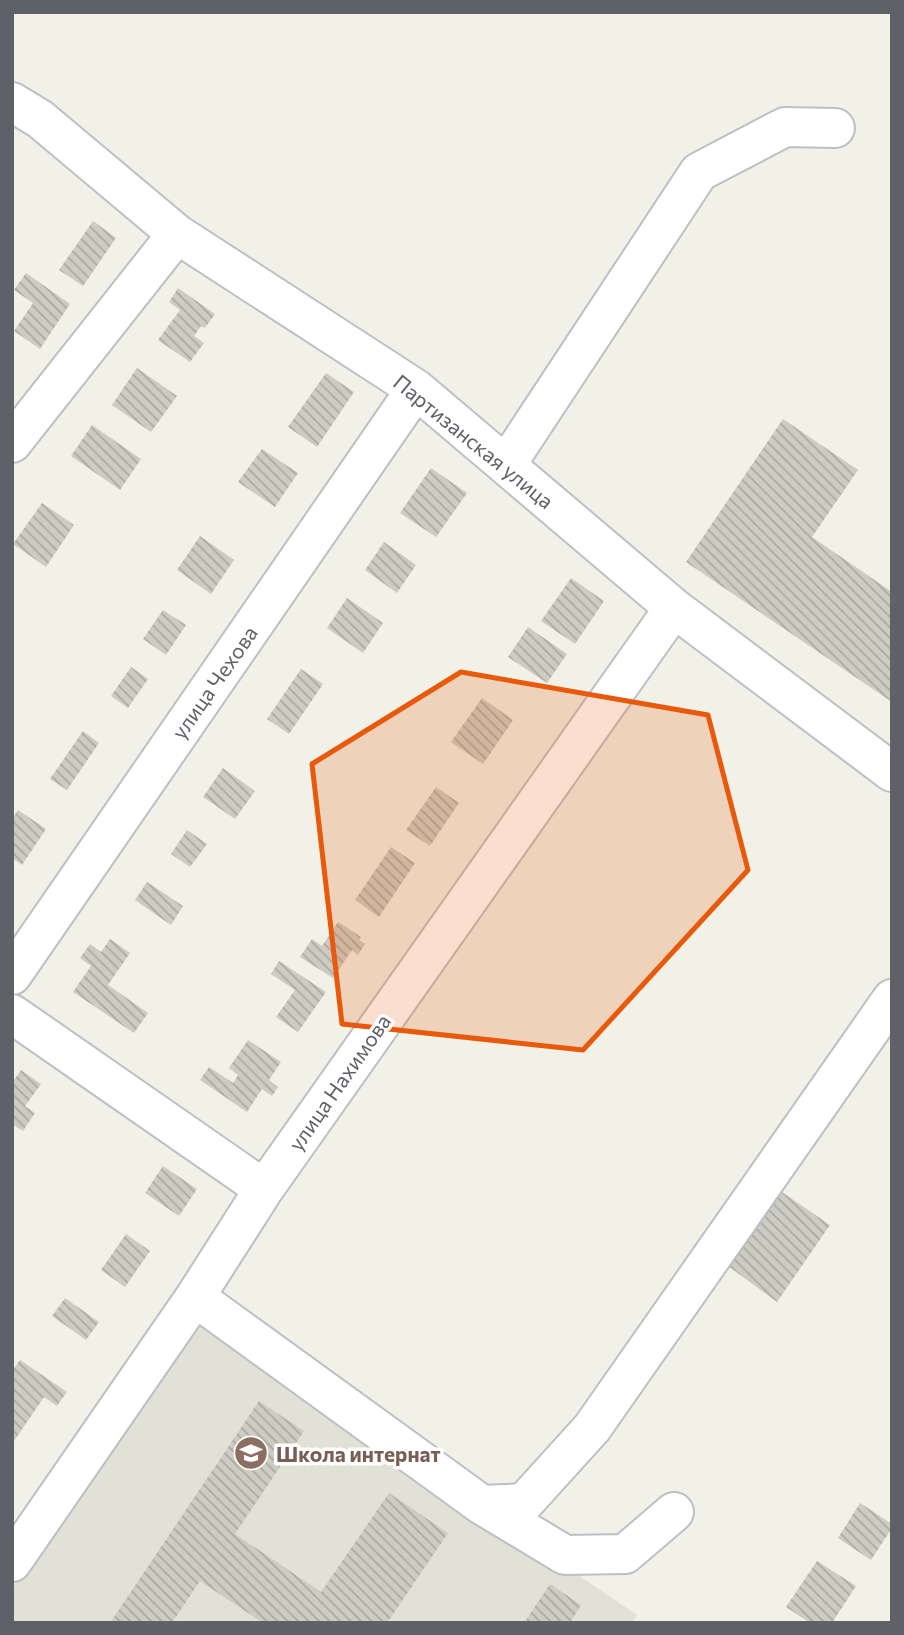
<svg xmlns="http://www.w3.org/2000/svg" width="904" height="1635" viewBox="0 0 904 1635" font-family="Commissioner,sans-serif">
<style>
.education{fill:#e2e1d5}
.building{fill:url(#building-back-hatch)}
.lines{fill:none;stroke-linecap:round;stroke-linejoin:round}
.minor-casing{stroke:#bebfc6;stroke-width:42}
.minor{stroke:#fff;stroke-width:38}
.marked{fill:#e8590c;fill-opacity:0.2;stroke:#e8590c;stroke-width:5;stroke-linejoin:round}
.labels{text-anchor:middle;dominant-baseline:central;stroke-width:7;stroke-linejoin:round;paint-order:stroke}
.street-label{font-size:21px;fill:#5e6168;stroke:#fff}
.education-label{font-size:21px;font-weight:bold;fill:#785e54;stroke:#fff;text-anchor:start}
</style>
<defs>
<pattern id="building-back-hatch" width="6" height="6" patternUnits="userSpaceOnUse" patternTransform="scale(1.75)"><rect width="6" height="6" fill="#cdccc3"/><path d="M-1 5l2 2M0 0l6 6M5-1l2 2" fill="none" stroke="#aaa9a2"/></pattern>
</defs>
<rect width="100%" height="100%" fill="#f1f1e7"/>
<path class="education" d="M 198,1318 L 637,1615 L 632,1623 L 12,1623 L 12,1588 Z"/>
<path class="building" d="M 93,221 L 116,238 L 83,286 L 59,270 Z
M 26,273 L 70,304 L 40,349 L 14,331 L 33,303 L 14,290 Z
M 178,288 L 215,314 L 205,328 L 201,326 L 194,336 L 204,343 L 190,362 L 158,340 L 180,310 L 169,302 Z
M 137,368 L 177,396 L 151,432 L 112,405 Z
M 326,373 L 354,392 L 317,447 L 288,427 Z
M 783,419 L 858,470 L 812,537 L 892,592 L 892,702 L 686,562 Z
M 92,425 L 141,459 L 120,490 L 71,456 Z
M 262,449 L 298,473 L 275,507 L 238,482 Z
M 431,468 L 467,493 L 436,537 L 400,513 Z
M 42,503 L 74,525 L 46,567 L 13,544 Z
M 200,536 L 234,560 L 211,594 L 177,570 Z
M 384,542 L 416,565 L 397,593 L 365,570 Z
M 571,578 L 604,601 L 575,644 L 541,621 Z
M 347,598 L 383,623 L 363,653 L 327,628 Z
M 163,610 L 186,625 L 166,655 L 143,639 Z
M 528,627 L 567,654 L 547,683 L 508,657 Z
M 131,667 L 148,679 L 128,708 L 111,696 Z
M 301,669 L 323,684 L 289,734 L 267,719 Z
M 482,698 L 513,720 L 483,764 L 451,742 Z
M 83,731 L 99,743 L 67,790 L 50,779 Z
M 223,768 L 255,791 L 235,819 L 203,797 Z
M 436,787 L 459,803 L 430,846 L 406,830 Z
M 18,810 L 46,829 L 22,865 L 12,858 L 12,819 Z
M 187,830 L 207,844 L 190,867 L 171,854 Z
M 391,847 L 415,863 L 379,917 L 355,900 Z
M 147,882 L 183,906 L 171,925 L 135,900 Z
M 338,922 L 361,937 L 359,940 L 365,944 L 358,955 L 352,950 L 333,978 L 300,957 L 312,939 L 322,946 Z
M 110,939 L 130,953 L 108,985 L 148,1013 L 134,1033 L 73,992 L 91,966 L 80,958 L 90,944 L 101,952 Z
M 279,961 L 326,992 L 298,1032 L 276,1017 L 295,990 L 271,974 Z
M 248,1040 L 281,1062 L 269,1080 L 278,1087 L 272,1096 L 262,1089 L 247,1112 L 200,1080 L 209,1067 L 233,1083 L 238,1075 L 229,1068 Z
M 21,1070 L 41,1084 L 25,1106 L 35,1113 L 23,1131 L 12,1124 L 12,1083 Z
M 163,1166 L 197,1189 L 179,1216 L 145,1193 Z
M 779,1190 L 830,1225 L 777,1302 L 728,1266 Z
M 126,1234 L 150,1251 L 125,1287 L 101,1270 Z
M 65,1298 L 99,1322 L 86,1340 L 52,1316 Z
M 20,1360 L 67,1392 L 57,1406 L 44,1397 L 12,1444 L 12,1371 Z
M 259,1401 L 304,1431 L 235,1534 L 321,1592 L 389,1493 L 448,1533 L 387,1623 L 263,1623 L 200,1581 L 172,1623 L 110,1623 Z
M 860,1503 L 892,1524 L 892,1528 L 871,1560 L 838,1538 Z
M 817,1561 L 856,1586 L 832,1623 L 810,1623 L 786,1607 Z
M 550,1584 L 581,1605 L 570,1623 L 524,1623 Z"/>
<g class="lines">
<g class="minor-casing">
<path id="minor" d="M 12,102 L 40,119 L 177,234 L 416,389 L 674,608 L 892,772
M 12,443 L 177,234
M 506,465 L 699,172 L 785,127 L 835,128
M 12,975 L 416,389
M 12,1014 L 264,1189
M 195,1297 L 482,1505 L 565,1555 L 625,1554 L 674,1512
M 482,1505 L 524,1503 L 592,1428 L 892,999
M 12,1562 L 195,1297 L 264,1189 L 674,608"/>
</g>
<use href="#minor" class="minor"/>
</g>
<path class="marked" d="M 461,672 L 708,715 L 748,870 L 583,1050 L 342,1024 L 312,764 Z"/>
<defs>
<g id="school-disc" transform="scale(1.75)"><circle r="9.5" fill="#8d6e63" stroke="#fff"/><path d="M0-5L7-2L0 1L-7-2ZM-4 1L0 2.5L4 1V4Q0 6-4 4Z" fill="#fff"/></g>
</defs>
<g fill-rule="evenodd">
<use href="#school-disc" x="251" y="1453"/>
</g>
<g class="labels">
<g class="street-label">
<text transform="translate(474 441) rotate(39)">Партизанская улица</text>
<text transform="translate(214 682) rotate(-55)">улица Чехова</text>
<text transform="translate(339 1082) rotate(-55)">улица Нахимова</text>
</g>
<g class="education-label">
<text x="276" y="1453">Школа интернат</text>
</g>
</g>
<rect width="904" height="1635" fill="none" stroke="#5e6168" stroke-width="28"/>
</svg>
